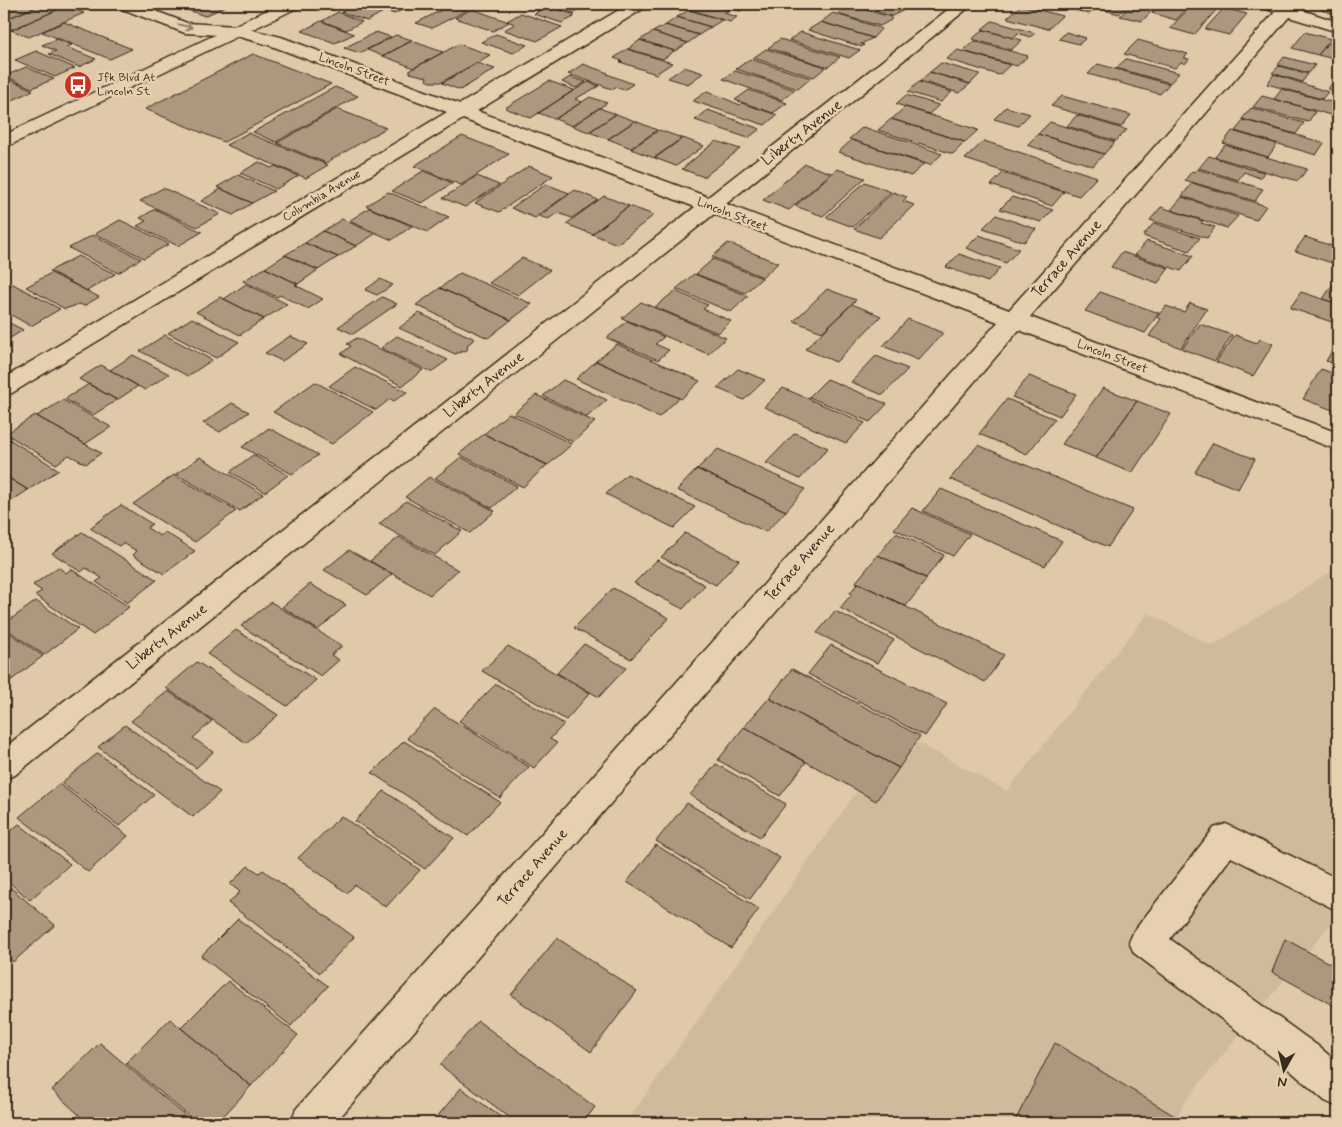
<svg xmlns="http://www.w3.org/2000/svg" width="1342" height="1127" viewBox="0 0 1342 1127" font-family="Mynerve,sans-serif">
<style>
.built{fill:#d0ba9c}
.building{fill:#ac987e;stroke:#3b2a1e}
.lines{fill:none;stroke-linecap:round;stroke-linejoin:round}
.minor-casing{stroke:#3b2a1e;stroke-width:3}
.major-casing{stroke:#3b2a1e;stroke-width:3}
.minor{fill:#e6d0af;fill-rule:evenodd}
.major{fill:#e6d0af;fill-rule:evenodd}
.oneway{stroke:#907d66}
.labels{text-anchor:middle;dominant-baseline:central;stroke-width:5;stroke-linejoin:round;paint-order:stroke}
.far-street-label{font-size:12px;fill:#3b2a1e;stroke:#e6d0af}
.far-poi-label{font-size:12px;fill:#3b2a1e;stroke:#e6d0af;text-anchor:start}
.street-label{font-size:15px;fill:#3b2a1e;stroke:#e6d0af}
</style>
<rect width="100%" height="100%" fill="#dfc9a9"/>
<filter id="ink" filterUnits="userSpaceOnUse"><feTurbulence type="fractalNoise" baseFrequency=".02" numOctaves="2"/><feDisplacementMap in="SourceGraphic" scale="10" xChannelSelector="R" yChannelSelector="G"/><feConvolveMatrix kernelMatrix="1 2 1 2 8 2 1 2 1" color-interpolation-filters="sRGB"/></filter>
<g filter="url(#ink)">
<path class="built" d="M 1338,567 L 1338,915 L 1186,1100 L 1174,1123 L 626,1123 L 898,732 L 1007,791 L 1148,613 L 1212,646 Z"/>
<path class="building" d="M 14,4 L 42,4 L 4,20 L 4,8 Z
M 43,4 L 59,4 L 66,6 L 11,30 L 4,27 L 4,20 Z
M 170,4 L 219,4 L 226,6 L 205,16 Z
M 359,4 L 383,12 L 367,21 L 341,12 Z
M 364,4 L 399,4 L 408,7 L 394,14 Z
M 543,4 L 584,4 L 587,5 L 573,13 Z
M 691,4 L 709,4 L 729,10 L 724,13 L 737,17 L 730,22 L 685,8 Z
M 715,4 L 750,4 L 740,11 Z
M 844,4 L 891,17 L 891,20 L 880,26 L 837,14 L 842,10 L 837,8 Z
M 850,4 L 888,4 L 904,10 L 892,16 Z
M 1070,4 L 1100,4 L 1089,14 L 1065,7 Z
M 1102,4 L 1130,4 L 1119,14 L 1097,8 Z
M 1133,4 L 1159,4 L 1142,21 L 1120,16 Z
M 1162,4 L 1191,4 L 1176,20 L 1152,13 Z
M 1193,4 L 1218,8 L 1194,35 L 1170,28 Z
M 1327,4 L 1338,4 L 1338,15 L 1321,10 Z
M 451,5 L 467,10 L 432,28 L 416,23 Z
M 1021,5 L 1062,16 L 1048,29 L 1007,18 Z
M 66,6 L 84,13 L 29,37 L 11,30 Z
M 535,6 L 542,9 L 547,6 L 575,15 L 572,17 L 574,17 L 562,23 L 534,14 L 539,11 L 531,8 Z
M 1224,8 L 1247,14 L 1229,35 L 1205,29 Z
M 472,9 L 509,22 L 493,31 L 455,18 Z
M 689,10 L 722,20 L 711,27 L 677,17 Z
M 338,12 L 362,22 L 346,30 L 322,21 Z
M 521,13 L 562,27 L 537,41 L 504,30 L 515,24 L 507,21 Z
M 833,13 L 880,28 L 881,29 L 873,38 L 821,22 Z
M 677,17 L 711,27 L 699,35 L 666,25 Z
M 321,21 L 354,34 L 335,43 L 302,31 Z
M 992,21 L 1035,33 L 1030,37 L 1018,33 L 1013,38 L 982,29 Z
M 64,22 L 132,49 L 110,59 L 42,32 Z
M 821,22 L 873,38 L 861,44 L 864,45 L 862,47 L 808,30 Z
M 665,25 L 699,35 L 688,43 L 653,32 Z
M 983,30 L 1022,40 L 1011,50 L 972,39 Z
M 376,32 L 391,37 L 360,53 L 344,48 Z
M 653,32 L 688,43 L 675,51 L 640,40 Z
M 801,32 L 860,50 L 849,58 L 789,40 Z
M 1066,32 L 1086,38 L 1079,44 L 1059,39 Z
M 1305,32 L 1331,39 L 1318,55 L 1292,48 Z
M 496,34 L 527,45 L 513,53 L 481,42 Z
M 396,35 L 412,40 L 383,56 L 367,50 Z
M 57,39 L 72,45 L 66,47 L 96,59 L 79,67 L 49,54 L 56,51 L 42,45 Z
M 780,39 L 840,57 L 828,67 L 768,48 Z
M 640,40 L 674,51 L 663,59 L 628,49 Z
M 1138,40 L 1188,54 L 1184,58 L 1189,59 L 1185,64 L 1181,62 L 1175,68 L 1124,54 Z
M 412,41 L 443,52 L 414,68 L 383,56 Z
M 974,41 L 1028,56 L 1017,66 L 963,51 Z
M 1328,43 L 1338,47 L 1338,60 L 1318,55 Z
M 459,44 L 490,55 L 442,82 L 430,82 L 426,80 L 427,77 L 410,73 L 410,70 Z
M 627,49 L 672,63 L 656,74 L 620,62 L 622,61 L 614,58 Z
M 766,49 L 826,67 L 814,77 L 753,58 Z
M 958,50 L 1010,65 L 999,75 L 946,59 Z
M 36,51 L 75,68 L 55,77 L 15,60 Z
M 253,54 L 331,84 L 224,142 L 145,109 Z
M 1284,57 L 1315,65 L 1309,73 L 1278,65 Z
M 750,59 L 811,78 L 798,89 L 736,69 Z
M 1126,59 L 1179,73 L 1170,83 L 1116,68 Z
M 477,63 L 495,69 L 460,90 L 442,83 Z
M 941,63 L 980,74 L 970,84 L 930,72 Z
M 583,64 L 608,73 L 607,74 L 633,84 L 624,90 L 615,87 L 612,89 L 568,74 Z
M 1098,64 L 1169,84 L 1160,94 L 1088,74 Z
M 1279,66 L 1308,74 L 1302,82 L 1272,73 Z
M 26,67 L 54,79 L 32,88 L 5,76 Z
M 684,67 L 703,73 L 688,84 L 668,78 Z
M 735,71 L 763,79 L 795,90 L 782,100 L 723,79 Z
M 930,72 L 970,84 L 959,93 L 920,81 Z
M 1274,74 L 1328,92 L 1322,99 L 1267,84 Z
M 1338,75 L 1338,92 L 1328,89 Z
M 4,77 L 33,90 L 11,101 L 4,98 Z
M 570,77 L 586,82 L 576,88 L 562,82 Z
M 549,81 L 574,90 L 531,118 L 505,108 Z
M 588,82 L 599,86 L 575,99 L 582,102 L 555,119 L 538,113 Z
M 919,82 L 952,92 L 941,102 L 908,92 Z
M 335,87 L 358,96 L 276,142 L 253,132 Z
M 1282,89 L 1338,104 L 1338,117 L 1274,99 Z
M 749,90 L 787,103 L 773,113 L 735,100 Z
M 707,91 L 740,105 L 742,103 L 777,115 L 765,125 L 693,101 Z
M 906,95 L 939,105 L 929,114 L 896,104 Z
M 1062,96 L 1131,115 L 1121,127 L 1051,106 Z
M 1262,96 L 1296,105 L 1315,112 L 1308,122 L 1253,107 Z
M 590,97 L 607,103 L 572,126 L 555,119 Z
M 905,107 L 978,130 L 965,142 L 892,119 Z
M 1006,107 L 1030,114 L 1018,126 L 994,119 Z
M 599,108 L 616,114 L 589,132 L 572,126 Z
M 1251,108 L 1304,123 L 1296,134 L 1242,119 Z
M 337,109 L 386,128 L 326,163 L 277,143 Z
M 708,110 L 760,129 L 748,138 L 695,120 Z
M 616,114 L 635,121 L 608,139 L 589,132 Z
M 1077,115 L 1127,130 L 1116,141 L 1067,126 Z
M 891,119 L 965,142 L 953,154 L 878,130 Z
M 1244,120 L 1324,143 L 1316,155 L 1235,131 Z
M 635,121 L 657,130 L 631,148 L 608,139 Z
M 1050,122 L 1115,142 L 1104,154 L 1038,134 Z
M 863,127 L 909,142 L 942,154 L 930,165 L 849,139 Z
M 659,130 L 682,138 L 654,158 L 631,149 Z
M 1232,131 L 1277,144 L 1268,157 L 1223,143 Z
M 248,133 L 328,165 L 306,178 L 226,145 Z
M 1038,134 L 1104,154 L 1093,166 L 1027,145 Z
M 462,136 L 509,154 L 461,185 L 414,166 Z
M 683,138 L 704,146 L 676,166 L 655,158 Z
M 852,140 L 924,164 L 911,176 L 838,152 Z
M 716,141 L 740,149 L 704,177 L 682,169 Z
M 984,141 L 1097,177 L 1079,196 L 965,159 Z
M 1225,145 L 1307,169 L 1298,181 L 1215,157 Z
M 1209,156 L 1247,168 L 1264,172 L 1260,178 L 1244,172 L 1238,180 L 1199,168 Z
M 259,162 L 271,168 L 275,166 L 298,176 L 276,189 L 240,173 Z
M 805,164 L 831,173 L 789,210 L 763,200 Z
M 529,166 L 553,176 L 499,212 L 475,203 Z
M 837,169 L 865,178 L 823,216 L 795,206 Z
M 1197,169 L 1263,189 L 1255,201 L 1185,180 L 1192,171 L 1195,172 Z
M 423,171 L 453,183 L 422,203 L 392,191 Z
M 1003,173 L 1064,192 L 1052,206 L 991,185 Z
M 238,175 L 274,191 L 252,203 L 217,187 Z
M 477,176 L 499,185 L 465,207 L 443,198 Z
M 865,182 L 891,192 L 853,227 L 826,217 Z
M 1192,183 L 1266,206 L 1256,220 L 1182,196 Z
M 546,184 L 569,193 L 535,218 L 511,208 Z
M 163,188 L 220,214 L 197,227 L 140,201 Z
M 221,189 L 252,203 L 233,215 L 201,201 Z
M 575,190 L 598,200 L 572,218 L 558,213 L 548,219 L 539,216 Z
M 388,192 L 449,217 L 428,232 L 366,206 Z
M 893,192 L 907,197 L 903,201 L 914,205 L 879,238 L 854,229 Z
M 604,196 L 629,206 L 592,234 L 566,224 Z
M 1012,197 L 1053,210 L 1041,222 L 1000,209 Z
M 1182,197 L 1238,216 L 1227,228 L 1171,210 Z
M 629,206 L 654,215 L 617,244 L 592,234 Z
M 1161,207 L 1203,221 L 1201,223 L 1215,227 L 1207,238 L 1150,220 Z
M 369,208 L 412,226 L 392,240 L 349,221 Z
M 155,209 L 202,232 L 178,246 L 137,226 L 146,221 L 140,218 Z
M 996,215 L 1036,229 L 1024,242 L 983,228 Z
M 342,219 L 375,234 L 356,246 L 323,231 Z
M 120,220 L 169,244 L 144,258 L 95,234 Z
M 1154,223 L 1200,238 L 1189,251 L 1143,236 Z
M 323,231 L 356,246 L 338,257 L 305,243 Z
M 93,235 L 141,259 L 118,273 L 69,248 Z
M 979,235 L 1019,249 L 1006,263 L 966,248 Z
M 1305,237 L 1338,248 L 1338,265 L 1295,251 Z
M 1147,241 L 1193,256 L 1181,271 L 1135,255 Z
M 305,243 L 338,257 L 318,270 L 285,255 Z
M 728,243 L 778,263 L 763,277 L 712,257 Z
M 1122,252 L 1169,268 L 1158,283 L 1111,267 Z
M 959,254 L 1000,268 L 988,282 L 946,267 Z
M 285,255 L 318,270 L 298,284 L 265,268 Z
M 78,256 L 115,274 L 87,291 L 50,271 Z
M 522,258 L 550,270 L 518,295 L 489,283 Z
M 713,259 L 762,278 L 745,293 L 696,274 Z
M 265,268 L 298,284 L 295,285 L 323,299 L 308,309 L 280,295 L 277,297 L 243,281 Z
M 51,273 L 99,297 L 84,306 L 80,304 L 65,309 L 26,287 Z
M 460,273 L 532,304 L 511,320 L 440,288 Z
M 694,274 L 748,296 L 731,312 L 676,289 Z
M 380,279 L 393,285 L 377,295 L 365,290 Z
M 13,284 L 60,309 L 31,326 L 4,311 L 4,289 Z
M 246,284 L 287,304 L 264,319 L 224,299 Z
M 1333,284 L 1338,286 L 1338,304 L 1323,299 Z
M 440,288 L 511,320 L 488,338 L 416,305 Z
M 827,289 L 856,300 L 822,332 L 794,321 Z
M 675,291 L 708,305 L 703,309 L 731,321 L 718,333 L 655,307 Z
M 1100,292 L 1159,313 L 1145,333 L 1085,311 Z
M 1301,292 L 1338,304 L 1338,324 L 1290,308 Z
M 220,297 L 264,319 L 240,335 L 196,312 Z
M 382,297 L 397,304 L 353,334 L 338,327 Z
M 641,302 L 726,338 L 708,354 L 622,318 Z
M 1190,303 L 1207,309 L 1181,348 L 1149,336 L 1161,319 L 1157,317 L 1166,306 L 1184,312 Z
M 852,304 L 881,316 L 836,362 L 805,349 Z
M 419,313 L 475,339 L 468,344 L 467,350 L 455,354 L 399,328 Z
M 192,318 L 239,342 L 216,358 L 168,333 Z
M 908,319 L 943,333 L 918,360 L 883,346 Z
M 4,320 L 23,330 L 4,342 Z
M 627,321 L 664,337 L 655,344 L 669,350 L 658,360 L 607,338 Z
M 1200,324 L 1232,335 L 1215,361 L 1182,349 Z
M 165,335 L 212,360 L 188,376 L 140,351 Z
M 1235,335 L 1257,343 L 1260,339 L 1273,344 L 1253,376 L 1216,362 Z
M 290,336 L 308,344 L 282,361 L 265,353 Z
M 397,336 L 448,360 L 431,372 L 381,348 Z
M 357,338 L 423,370 L 402,386 L 341,354 L 351,346 L 347,344 Z
M 1338,341 L 1338,365 L 1326,361 Z
M 617,344 L 700,381 L 681,399 L 596,361 Z
M 133,355 L 169,374 L 145,390 L 110,370 Z
M 876,356 L 908,369 L 883,395 L 851,382 Z
M 596,361 L 679,398 L 659,417 L 576,379 Z
M 101,365 L 138,386 L 117,400 L 79,379 Z
M 355,367 L 407,392 L 394,401 L 390,399 L 376,410 L 329,386 Z
M 738,369 L 765,380 L 744,400 L 717,388 Z
M 1321,369 L 1338,375 L 1338,412 L 1303,399 Z
M 1029,376 L 1076,394 L 1060,416 L 1012,397 Z
M 827,379 L 887,404 L 870,422 L 809,397 Z
M 563,380 L 607,400 L 587,417 L 543,396 Z
M 315,382 L 373,412 L 332,444 L 273,412 Z
M 89,384 L 117,400 L 93,415 L 65,399 Z
M 783,388 L 865,423 L 846,443 L 764,407 Z
M 1103,388 L 1137,401 L 1096,458 L 1062,444 Z
M 536,395 L 595,422 L 573,442 L 514,413 Z
M 1007,399 L 1055,419 L 1027,454 L 979,434 Z
M 63,400 L 111,427 L 85,444 L 37,416 Z
M 1137,401 L 1171,414 L 1132,473 L 1096,458 Z
M 232,403 L 249,412 L 220,432 L 203,423 Z
M 509,413 L 572,444 L 548,465 L 484,434 Z
M 35,415 L 85,444 L 101,453 L 86,464 L 69,455 L 56,464 L 6,434 Z
M 269,428 L 318,455 L 292,474 L 242,447 Z
M 795,433 L 828,448 L 800,479 L 766,463 Z
M 484,434 L 547,465 L 523,487 L 459,454 Z
M 4,436 L 59,470 L 28,490 L 4,475 Z
M 1213,443 L 1255,459 L 1238,489 L 1195,472 Z
M 978,445 L 1133,510 L 1108,547 L 950,479 Z
M 718,449 L 805,489 L 786,511 L 697,469 Z
M 253,455 L 288,475 L 265,492 L 230,472 Z
M 200,457 L 263,494 L 240,511 L 176,474 Z
M 461,457 L 517,486 L 492,508 L 435,478 Z
M 697,469 L 786,511 L 766,532 L 677,490 Z
M 627,474 L 695,507 L 674,528 L 606,494 Z
M 4,475 L 28,490 L 4,506 Z
M 174,475 L 236,511 L 195,542 L 133,504 Z
M 429,477 L 495,511 L 470,533 L 405,497 Z
M 941,489 L 1062,541 L 1045,566 L 923,511 Z
M 406,501 L 462,531 L 435,555 L 379,524 Z
M 121,505 L 152,524 L 147,528 L 160,536 L 165,532 L 195,551 L 164,574 L 133,555 L 137,551 L 123,543 L 119,546 L 90,528 Z
M 912,508 L 970,534 L 953,556 L 894,529 Z
M 82,532 L 157,580 L 127,603 L 96,582 L 102,578 L 86,568 L 81,572 L 52,553 Z
M 685,533 L 739,560 L 716,585 L 661,557 Z
M 896,533 L 944,555 L 926,578 L 878,555 Z
M 399,537 L 458,570 L 430,595 L 370,561 Z
M 349,550 L 392,574 L 367,595 L 324,570 Z
M 878,555 L 927,579 L 906,606 L 856,582 Z
M 657,560 L 705,585 L 683,609 L 634,583 Z
M 58,567 L 66,573 L 71,569 L 129,607 L 93,635 L 35,595 L 42,591 L 33,585 Z
M 858,583 L 1004,655 L 985,682 L 840,608 L 852,594 L 850,593 Z
M 310,584 L 346,605 L 318,630 L 282,607 Z
M 613,588 L 669,618 L 631,659 L 574,628 Z
M 36,601 L 78,629 L 44,655 L 4,627 L 4,624 Z
M 271,602 L 342,646 L 331,655 L 339,660 L 321,676 L 241,626 Z
M 835,611 L 894,640 L 877,663 L 817,633 Z
M 4,629 L 43,656 L 9,682 L 4,678 Z
M 236,630 L 316,680 L 287,706 L 207,654 Z
M 584,644 L 626,668 L 599,697 L 557,673 Z
M 831,645 L 947,704 L 925,736 L 808,674 Z
M 508,646 L 590,693 L 566,720 L 482,671 Z
M 197,662 L 278,715 L 246,743 L 166,688 Z
M 792,669 L 920,736 L 899,768 L 769,698 Z
M 496,684 L 564,724 L 550,739 L 557,743 L 534,768 L 459,721 Z
M 168,691 L 212,721 L 193,738 L 213,752 L 196,768 L 131,721 Z
M 769,698 L 899,768 L 876,801 L 744,727 Z
M 435,709 L 529,767 L 500,798 L 407,738 Z
M 125,725 L 220,792 L 193,817 L 98,747 Z
M 744,727 L 806,762 L 780,796 L 718,760 Z
M 404,741 L 500,802 L 468,836 L 372,773 Z
M 98,753 L 154,795 L 119,826 L 61,783 Z
M 716,764 L 786,804 L 760,837 L 690,795 Z
M 59,784 L 128,836 L 88,872 L 19,817 Z
M 384,791 L 454,838 L 425,869 L 355,821 Z
M 687,803 L 780,858 L 750,899 L 656,841 Z
M 341,816 L 420,870 L 386,907 L 355,885 L 347,893 L 298,858 Z
M 19,824 L 70,864 L 30,900 L 4,878 L 4,836 Z
M 656,845 L 759,909 L 731,948 L 627,882 Z
M 248,866 L 259,873 L 263,870 L 354,937 L 320,973 L 228,903 L 240,892 L 230,884 Z
M 4,882 L 55,925 L 13,962 L 4,954 Z
M 238,919 L 328,986 L 291,1026 L 201,956 Z
M 557,938 L 637,991 L 591,1052 L 511,995 Z
M 1285,939 L 1338,968 L 1338,1008 L 1272,972 Z
M 228,981 L 298,1035 L 251,1086 L 181,1028 Z
M 170,1019 L 251,1086 L 217,1123 L 197,1123 L 126,1063 Z
M 478,1021 L 595,1107 L 583,1123 L 517,1123 L 440,1065 Z
M 100,1043 L 194,1123 L 88,1123 L 52,1090 Z
M 1055,1043 L 1186,1123 L 1014,1123 Z
M 461,1088 L 509,1123 L 432,1123 Z
M 78,1116 L 86,1123 L 70,1123 Z"/>
<g class="lines">
<g class="minor-casing">
<path id="minor" d="M 115,4 L 137,4 L 187,23 L 236,26 L 281,37 L 460,104 L 629,4 L 648,4 L 646,7 L 477,111 L 708,197 L 955,4 L 973,4 L 726,204 L 1009,310 L 1275,12 L 1264,8 L 1263,4 L 1299,4 L 1296,8 L 1338,22 L 1338,32 L 1289,17 L 1030,317 L 1338,433 L 1338,450 L 1019,330 L 335,1123 L 291,1123 L 296,1109 L 998,322 L 714,214 L 15,775 L 4,779 L 4,748 L 695,207 L 463,119 L 12,393 L 4,396 L 4,378 L 447,112 L 269,45 L 236,36 L 185,33 L 117,7 Z
M 1226,824 L 1338,879 L 1338,911 L 1231,857 L 1170,939 L 1318,1046 L 1338,1063 L 1338,1107 L 1325,1101 L 1292,1072 L 1134,953 L 1129,942 L 1134,931 L 1214,828 Z"/>
</g>
<g class="major-casing">
<path id="major" d="M 280,4 L 301,4 L 299,7 L 4,148 L 4,135 Z"/>
</g>
<use href="#minor" class="minor"/>
<use href="#major" class="major"/>
</g>
<defs><path id="oneway-shaft" d="M-6 0H5M1.5-3L5.5 0L1.5 3" fill="none" stroke-width="1.6" stroke-linecap="round" stroke-linejoin="round" transform="scale(1.25)"/></defs>
<use class="oneway" href="#oneway-shaft" transform="translate(185 26) rotate(13)"/>
</g>
<defs>
<g id="bus-disc" transform="scale(1.4375)"><circle r="9.5" fill="#c8321e" stroke="#e6d0af"/><path d="M-5-6H5V4H4V6H2V4H-2V6H-4V4H-5ZM-3.5-4V0h7V-4ZM-3.5 1.2v1.5H-2V1.2ZM2 1.2v1.5H3.5V1.2Z" fill="#fff"/></g>
</defs>
<g fill-rule="evenodd">
<use href="#bus-disc" x="78" y="85"/>
</g>
<g class="labels">
<g class="far-street-label">
<text transform="translate(354 70) rotate(20)">Lincoln Street</text>
<text transform="translate(322 196) rotate(-31)">Columbia Avenue</text>
<text transform="translate(732 215) rotate(21)">Lincoln Street</text>
<text transform="translate(1112 357) rotate(21)">Lincoln Street</text>
</g>
<g class="far-poi-label">
<text x="97" y="78">Jfk Blvd At<tspan x="97" dy="14">Lincoln St</tspan></text>
</g>
<g class="street-label">
<text transform="translate(802 133) rotate(-38)">Liberty Avenue</text>
<text transform="translate(1067 259) rotate(-49)">Terrace Avenue</text>
<text transform="translate(484 385) rotate(-38)">Liberty Avenue</text>
<text transform="translate(800 563) rotate(-49)">Terrace Avenue</text>
<text transform="translate(167 637) rotate(-38)">Liberty Avenue</text>
<text transform="translate(533 868) rotate(-49)">Terrace Avenue</text>
</g>
</g>
<rect width="1342" height="1127" fill="none" stroke="#e6d0af" stroke-width="20"/>
<rect x="10" y="10" width="1322" height="1107" fill="none" stroke="#3b2a1e" stroke-width="2" filter="url(#ink)"/>
<g transform="translate(1284 1070) rotate(188)" stroke="#e6d0af" stroke-width="4" paint-order="stroke">
<path d="M0-4L9 19L0 12L-9 19Z" fill="#3b2a1e"/>
<text y="-8" font-size="14" font-weight="bold" text-anchor="middle" fill="#3b2a1e">N</text>
</g>
</svg>
